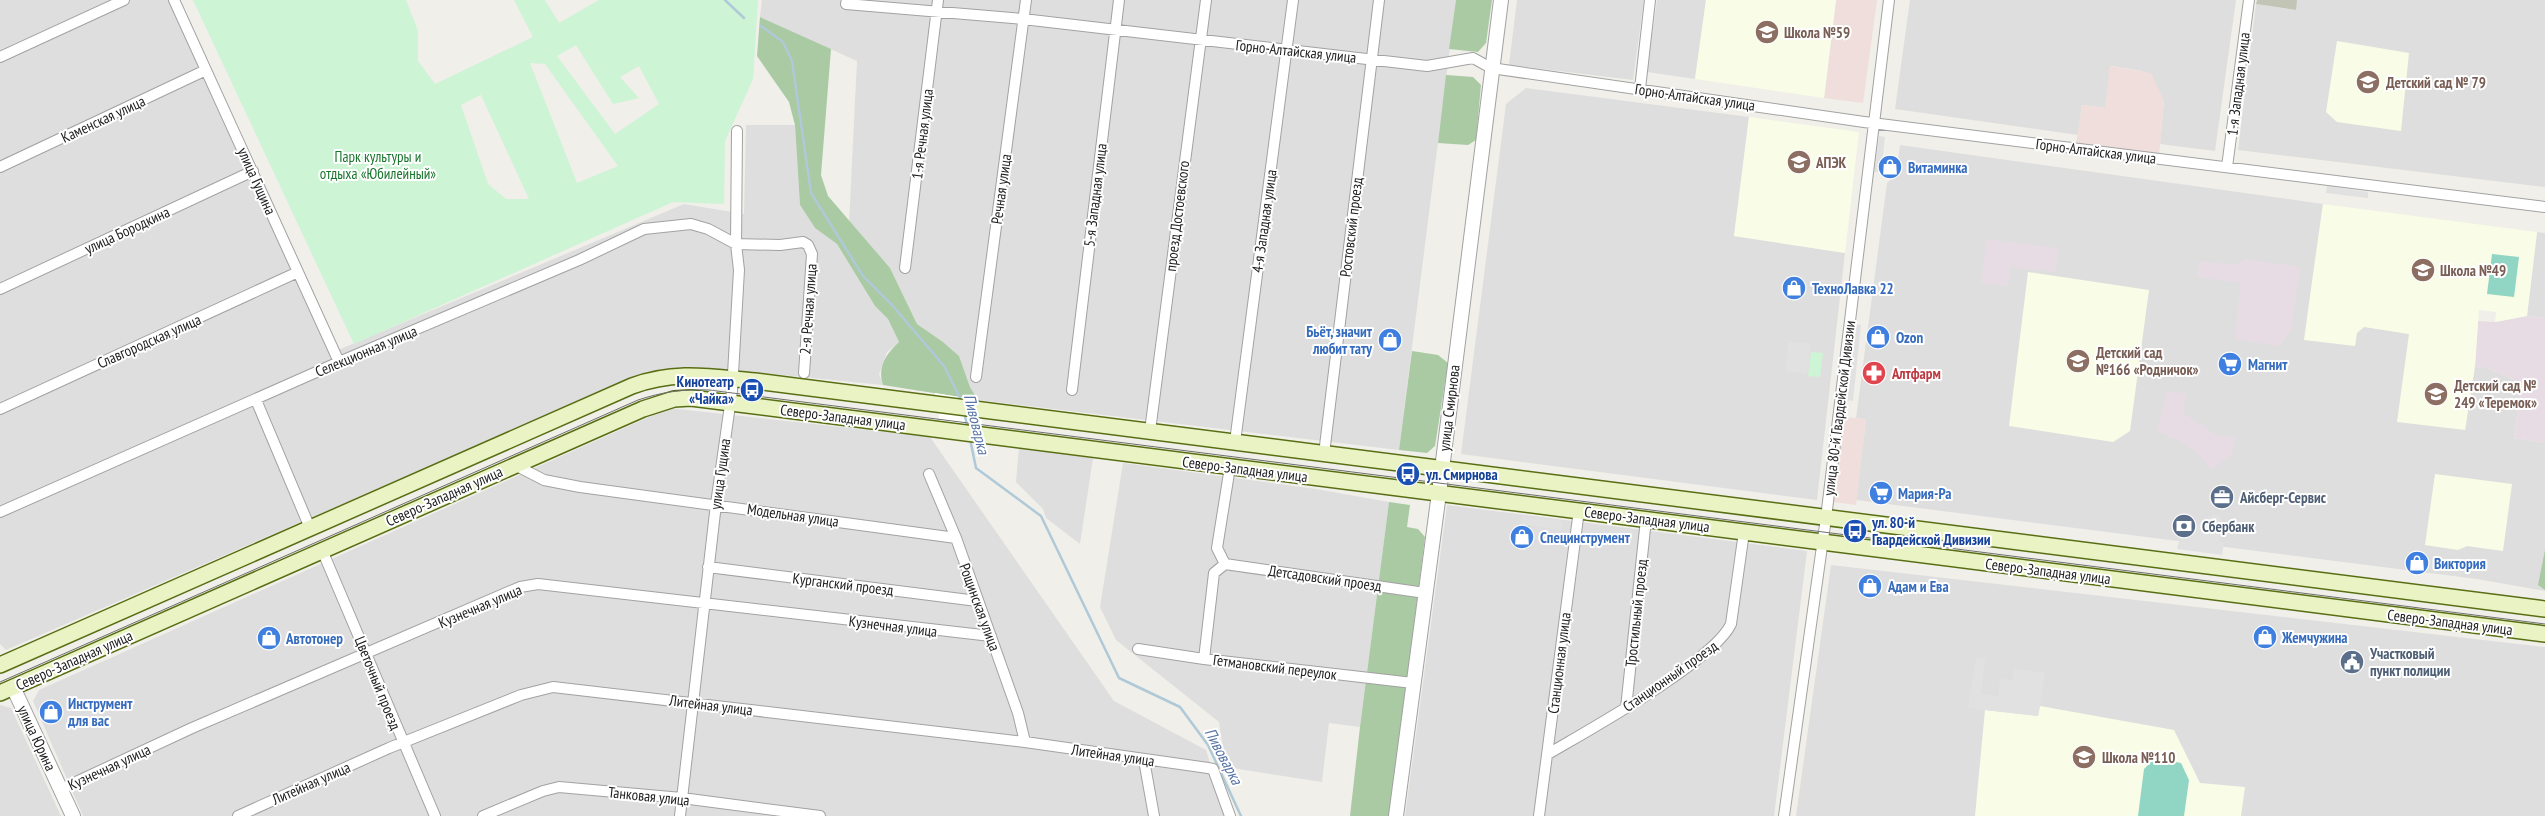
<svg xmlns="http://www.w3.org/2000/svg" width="2545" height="816" viewBox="0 0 2545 816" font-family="'PT Sans Narrow',sans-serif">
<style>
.residential{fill:#dfdede}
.commercial{fill:#efdedb}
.industrial{fill:#e8dce4}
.education{fill:#f9fce6}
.construction{fill:#c2c4b5}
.forest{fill:#a9caa3}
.park{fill:#ccf4d5;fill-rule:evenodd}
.pitch{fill:#91d5c4}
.parking{fill:#e1e1e1}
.pier{fill:#fff}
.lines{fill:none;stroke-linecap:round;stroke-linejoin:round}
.stream{stroke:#afc9d8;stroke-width:2.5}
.minor-casing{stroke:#a2a2a2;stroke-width:12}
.tertiary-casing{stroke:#a2a2a2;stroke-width:16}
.secondary-casing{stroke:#586e13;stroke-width:18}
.minor{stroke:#fff;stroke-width:10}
.tertiary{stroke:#fff;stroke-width:14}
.secondary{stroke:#eaf3c4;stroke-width:15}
.tram{stroke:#6f6f6f;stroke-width:1}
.labels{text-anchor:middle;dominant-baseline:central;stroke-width:4;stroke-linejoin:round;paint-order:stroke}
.education-label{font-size:15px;font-weight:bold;fill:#785e54;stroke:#fff;text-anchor:start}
.street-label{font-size:15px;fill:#212121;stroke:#fff}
.park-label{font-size:15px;fill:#19752d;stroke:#fff}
.shop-label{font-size:15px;font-weight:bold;fill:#366cbe;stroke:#fff;text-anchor:start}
.health-label{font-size:15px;font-weight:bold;fill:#be3a42;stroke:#fff;text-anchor:start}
.transit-label{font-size:15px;font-weight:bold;fill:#164399;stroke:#fff;text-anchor:start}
.service-label{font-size:15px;font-weight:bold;fill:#4e5e75;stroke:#fff;text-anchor:start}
.water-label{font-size:16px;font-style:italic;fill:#5875a6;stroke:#fff}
</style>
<rect width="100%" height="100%" fill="#f0efe9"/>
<path class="residential" d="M 0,0 L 169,0 L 331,353 L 684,204 L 744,214 L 746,125 L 795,125 L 800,205 L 815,228 L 837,244 L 875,306 L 888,319 L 899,342 L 887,352 L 879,374 L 883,385 L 731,370 L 681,367 L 646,372 L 6,650 L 0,644 Z
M 762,0 L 1456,0 L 1399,450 L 978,400 L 970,387 L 959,356 L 943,342 L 917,324 L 890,268 L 849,223 L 857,61 L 760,17 Z
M 1517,0 L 1644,0 L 1633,80 L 1509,65 Z
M 1657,0 L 1706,0 L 1695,79 L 1647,72 Z
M 1910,0 L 2236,0 L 2215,151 L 2160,144 L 2164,101 L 2142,71 L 2111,66 L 2105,108 L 2082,105 L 2078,135 L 1895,109 Z
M 2297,0 L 2545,0 L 2545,187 L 2238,150 L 2256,4 L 2295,10 Z
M 1526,88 L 1749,117 L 1734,236 L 1845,253 L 1817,500 L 1461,454 L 1506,104 Z
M 1900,145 L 2323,204 L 2307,317 L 2410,334 L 2465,430 L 2475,366 L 2485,367 L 2521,383 L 2514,438 L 2545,443 L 2545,591 L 2477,579 L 1856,500 L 1866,420 L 1856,418 L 1887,183 L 1896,175 Z
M 2537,232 L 2545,233 L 2545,318 L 2527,316 Z
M 669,408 L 930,437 L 1114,701 L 1206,750 L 1226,816 L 83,816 L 33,701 L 39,690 Z
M 1019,447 L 1093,458 L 1080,544 L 1046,518 L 1043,509 L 1016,482 Z
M 1123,463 L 1316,489 L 1389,502 L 1360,727 L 1329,723 L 1322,782 L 1226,767 L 1219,722 L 1116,640 L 1100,607 Z
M 1447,505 L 1807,551 L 1774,816 L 1405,816 Z
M 1831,565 L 2545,647 L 2545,816 L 1796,816 Z
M 0,705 L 11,708 L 61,816 L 0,816 Z"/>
<path class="commercial" d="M 1836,0 L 1877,0 L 1863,103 L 1824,98 Z
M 2110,66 L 2151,73 L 2164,101 L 2159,155 L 2076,144 L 2082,105 L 2105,108 Z
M 1844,417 L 1866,419 L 1856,505 L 1833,502 Z"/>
<path class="industrial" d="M 1987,239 L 2058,248 L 2055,272 L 2010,267 L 2007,286 L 1981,283 Z
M 2246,259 L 2300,267 L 2291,330 L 2279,346 L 2235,339 L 2241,283 L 2197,277 L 2200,261 L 2236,265 Z
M 2527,316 L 2545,318 L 2545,443 L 2514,438 L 2521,383 L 2485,367 L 2475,366 L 2478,321 L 2495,322 Z
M 2167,391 L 2186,394 L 2183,413 L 2218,436 L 2235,437 L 2232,455 L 2211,469 L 2199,454 L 2181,441 L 2157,431 Z"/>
<path class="education" d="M 1706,0 L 1836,0 L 1824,98 L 1695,79 Z
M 2337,41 L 2409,53 L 2401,131 L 2337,122 L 2326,112 Z
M 1749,117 L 1859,132 L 1845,253 L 1734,236 Z
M 2323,204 L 2537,232 L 2527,316 L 2495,322 L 2496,312 L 2479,310 L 2475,366 L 2465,430 L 2397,422 L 2409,334 L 2364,327 L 2357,333 L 2355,346 L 2304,340 Z
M 2028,272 L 2149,290 L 2130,431 L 2113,442 L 2009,426 Z
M 2435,474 L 2512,484 L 2503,551 L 2467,546 L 2458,550 L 2425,545 Z
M 2040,706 L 2174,730 L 2200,783 L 2245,787 L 2241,816 L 1975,816 L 1985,710 L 2038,716 Z"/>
<path class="construction" d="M 2257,0 L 2297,0 L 2296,10 L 2256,4 Z"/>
<path class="forest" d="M 1456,0 L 1492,0 L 1486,43 L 1478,52 L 1449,49 Z
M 760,17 L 831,49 L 821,175 L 828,196 L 890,268 L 917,324 L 943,342 L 959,356 L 970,387 L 978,400 L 883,385 C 877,367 886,354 899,342 L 888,319 L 875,306 L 837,244 L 815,228 L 800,205 L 795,125 L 789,102 L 757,56 Z
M 1446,75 L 1473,77 L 1481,85 L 1476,140 L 1468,145 L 1438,143 Z
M 1412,351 L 1438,355 L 1448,363 L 1435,446 L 1427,453 L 1399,450 Z
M 1389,502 L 1410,505 L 1407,527 L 1418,529 L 1425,537 L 1390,816 L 1350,816 L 1360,727 Z
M 2545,550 L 2545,590 L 2538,585 Z"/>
<path class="park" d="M 193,0 L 406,0 L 418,31 L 418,61 L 435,84 L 533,37 L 514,0 L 545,0 L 559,23 L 599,0 L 758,0 L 753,79 L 725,141 L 724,204 L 673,202 L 354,344 ZM 576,45 L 613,104 L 639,98 L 620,77 L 639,66 L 659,104 L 615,134 L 557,56 ZM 530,63 L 545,64 L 618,166 L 577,183 ZM 480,95 L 481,95 L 529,199 L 506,199 L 488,184 L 461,105 Z
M 1811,352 L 1823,353 L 1820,377 L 1808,376 Z"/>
<path class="pitch" d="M 2492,254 L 2519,257 L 2514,297 L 2487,294 Z
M 2155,758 L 2181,763 L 2189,780 L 2184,816 L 2138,816 L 2144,769 Z"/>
<path class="parking" d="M 1879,136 L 1885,137 L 1881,172 L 1874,172 Z
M 2327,186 L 2368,192 L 2368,198 L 2326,193 Z
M 1854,324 L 1861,325 L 1853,401 L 1846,400 Z
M 1789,342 L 1811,344 L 1807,374 L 1785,371 Z
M 2213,514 L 2222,517 L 2219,541 L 2224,542 L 2222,555 L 2177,549 L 2180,538 Z
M 1522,516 L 1562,521 L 1561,530 L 1521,524 Z
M 1976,658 L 1985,659 L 1981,694 L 1998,696 L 2000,679 L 2012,680 L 2014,668 L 2045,673 L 2038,716 L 1968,708 Z"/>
<path class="pier" d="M 935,393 L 978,400 L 986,441 L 942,436 Z"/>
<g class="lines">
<path class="stream" d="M 725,0 L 744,18
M 761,26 L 783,42 L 792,61 L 811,193 L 863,276 L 892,305 L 944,366 L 962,402
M 964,412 L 968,429
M 970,439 L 976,468 L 1041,516 L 1119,678 L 1180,707 L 1208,745 L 1241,816"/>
<g class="minor-casing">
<path id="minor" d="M 174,0 L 339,362
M 847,0 L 846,4 L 1023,19 L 1427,66 L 1473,58 L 1491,68 L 1864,122 L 2545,207
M 0,57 L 124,0
M 1640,89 L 1650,0
M 0,167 L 206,70
M 2227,167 L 2249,0
M 905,268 L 938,0
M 0,289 L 253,171
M 976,377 L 1026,0
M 1072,390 L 1119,0
M 256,400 L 310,528
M 0,409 L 298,272
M 1150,431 L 1206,0
M 1235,442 L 1293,0
M 1324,454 L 1379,0
M 515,465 L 544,480 L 580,487 L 956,538
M 929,474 L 956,538 L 1018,713 L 1025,742
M 0,512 L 339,362 L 579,260 L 644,229 L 691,224 L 708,229 L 736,244 L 780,245 L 803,242 L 808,245 L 812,254 L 804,373
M 322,550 L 435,816
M 1225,564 L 1425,593
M 708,567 L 977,601
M 1138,649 L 1204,659 L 1413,683
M 1204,659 L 1214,573 L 1225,564 L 1217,548 L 1230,467
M 1626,708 L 1646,519
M 1548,754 C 1587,731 1714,661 1731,624 L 1744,532
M 1144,760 L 1154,816
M 61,789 L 192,728 L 520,587 L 538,584 L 991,636
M 238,816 L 389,748 L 521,695 L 553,687 L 1025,742 L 1208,768 L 1213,769 L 1230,816
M 483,816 L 543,791 L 559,787 L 682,798 L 820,816
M 680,816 L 716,504 L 732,391 L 739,270 L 736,244 L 737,131
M 1539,816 L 1579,510
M 1784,816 L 1826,518 L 1889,0"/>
</g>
<g class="tertiary-casing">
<path id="tertiary" d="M 13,687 L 73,816
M 1396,816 L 1439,493 L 1501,0"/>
</g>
<g class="secondary-casing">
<path id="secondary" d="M 0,665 L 632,386 C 676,370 710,377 755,381 L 2545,609
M 0,693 L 643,409 L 674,399 L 691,398 L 2545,634"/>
</g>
<use href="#minor" class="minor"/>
<use href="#tertiary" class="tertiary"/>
<use href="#secondary" class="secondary"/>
<path class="tram" d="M 0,682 L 638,400 C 662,392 683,389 709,390 L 2545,624"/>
</g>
<defs>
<g id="school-disc" transform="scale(1.25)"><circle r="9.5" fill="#8d6e63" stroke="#fff"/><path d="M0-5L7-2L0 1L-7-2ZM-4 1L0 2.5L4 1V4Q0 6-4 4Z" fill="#fff"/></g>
<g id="university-disc" transform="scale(1.25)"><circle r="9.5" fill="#8d6e63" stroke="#fff"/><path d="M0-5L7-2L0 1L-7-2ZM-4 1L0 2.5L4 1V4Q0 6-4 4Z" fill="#fff"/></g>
<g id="shop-disc" transform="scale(1.25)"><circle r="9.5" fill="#3f7fe0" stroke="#fff"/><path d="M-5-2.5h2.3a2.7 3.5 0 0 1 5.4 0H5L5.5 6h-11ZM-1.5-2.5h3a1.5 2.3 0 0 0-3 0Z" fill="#fff"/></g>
<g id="supermarket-disc" transform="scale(1.25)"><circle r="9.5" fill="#3f7fe0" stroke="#fff"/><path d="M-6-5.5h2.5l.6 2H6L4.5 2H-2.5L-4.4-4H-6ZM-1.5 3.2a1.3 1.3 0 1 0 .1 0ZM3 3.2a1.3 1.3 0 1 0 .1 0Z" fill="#fff"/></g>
<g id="pharmacy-disc" transform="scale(1.25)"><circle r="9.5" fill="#e0444e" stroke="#fff"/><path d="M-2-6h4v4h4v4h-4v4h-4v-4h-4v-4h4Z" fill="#fff"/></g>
<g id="bus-disc" transform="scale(1.25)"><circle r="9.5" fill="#1a4fb4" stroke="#fff"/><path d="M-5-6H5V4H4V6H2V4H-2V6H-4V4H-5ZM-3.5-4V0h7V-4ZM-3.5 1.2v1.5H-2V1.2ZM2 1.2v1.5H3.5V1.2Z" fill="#fff"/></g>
<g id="office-disc" transform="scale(1.25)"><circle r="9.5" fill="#5c6f8a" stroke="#fff"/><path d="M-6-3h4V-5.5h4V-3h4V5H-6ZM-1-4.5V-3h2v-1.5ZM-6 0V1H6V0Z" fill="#fff"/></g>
<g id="bank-disc" transform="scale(1.25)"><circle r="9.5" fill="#5c6f8a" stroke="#fff"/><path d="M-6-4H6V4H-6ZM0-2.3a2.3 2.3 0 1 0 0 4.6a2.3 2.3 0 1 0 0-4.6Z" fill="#fff"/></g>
<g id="civic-disc" transform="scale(1.25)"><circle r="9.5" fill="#5c6f8a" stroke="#fff"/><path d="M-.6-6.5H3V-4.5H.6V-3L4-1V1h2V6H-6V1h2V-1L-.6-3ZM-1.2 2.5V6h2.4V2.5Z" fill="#fff"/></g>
</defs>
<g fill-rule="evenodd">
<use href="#school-disc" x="1767" y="32"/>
<use href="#school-disc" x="2368" y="82"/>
<use href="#university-disc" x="1799" y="162"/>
<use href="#shop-disc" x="1890" y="167"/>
<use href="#school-disc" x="2423" y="270"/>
<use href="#shop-disc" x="1794" y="288"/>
<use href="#shop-disc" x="1878" y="337"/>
<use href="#shop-disc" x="1390" y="340"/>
<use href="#school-disc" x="2078" y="361"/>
<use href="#supermarket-disc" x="2230" y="364"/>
<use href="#pharmacy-disc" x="1874" y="373"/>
<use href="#bus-disc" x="752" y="390"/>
<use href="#school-disc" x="2436" y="394"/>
<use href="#bus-disc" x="1408" y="474"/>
<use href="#supermarket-disc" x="1881" y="493"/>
<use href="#office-disc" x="2222" y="497"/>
<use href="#bank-disc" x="2184" y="526"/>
<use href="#bus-disc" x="1855" y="531"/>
<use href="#shop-disc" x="1522" y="537"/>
<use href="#shop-disc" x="2417" y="563"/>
<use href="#shop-disc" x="1870" y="586"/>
<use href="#shop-disc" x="2265" y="637"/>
<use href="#shop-disc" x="269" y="638"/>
<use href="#civic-disc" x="2352" y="662"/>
<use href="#shop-disc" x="51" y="712"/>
<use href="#school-disc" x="2084" y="757"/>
</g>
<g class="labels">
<g class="education-label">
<text x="1784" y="32">Школа №59</text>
<text x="2386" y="82">Детский сад № 79</text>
<text x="1816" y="162">АПЭК</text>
<text x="2440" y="270">Школа №49</text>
<text x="2096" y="352">Детский сад<tspan x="2096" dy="17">№166 «Родничок»</tspan></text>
<text x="2454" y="385">Детский сад №<tspan x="2454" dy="17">249 «Теремок»</tspan></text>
<text x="2102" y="757">Школа №110</text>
</g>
<g class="street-label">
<text transform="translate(1296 51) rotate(6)">Горно-Алтайская улица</text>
<text transform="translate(2238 84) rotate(-83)">1-я Западная улица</text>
<text transform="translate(1695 97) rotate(8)">Горно-Алтайская улица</text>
<text transform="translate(103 119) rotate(-25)">Каменская улица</text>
<text transform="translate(922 134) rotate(-83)">1-я Речная улица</text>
<text transform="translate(2096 151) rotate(7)">Горно-Алтайская улица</text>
<text transform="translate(257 181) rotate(66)">улица Гущина</text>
<text transform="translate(1001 189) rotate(-82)">Речная улица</text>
<text transform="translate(1095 195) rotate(-83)">5-я Западная улица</text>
<text transform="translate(1177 216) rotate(-83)">проезд Достоевского</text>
<text transform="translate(1264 221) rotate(-82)">4-я Западная улица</text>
<text transform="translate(1351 227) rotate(-83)">Ростовский проезд</text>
<text transform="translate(127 230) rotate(-25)">улица Бородкина</text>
<text transform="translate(808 309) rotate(-86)">2-я Речная улица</text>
<text transform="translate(149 341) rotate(-24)">Славгородская улица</text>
<text transform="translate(366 351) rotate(-23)">Селекционная улица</text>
<text transform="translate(1449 408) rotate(-83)">улица Смирнова</text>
<text transform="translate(1839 408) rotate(-83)">улица 80-й Гвардейской Дивизии</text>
<text transform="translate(843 417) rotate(7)">Северо-Западная улица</text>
<text transform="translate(1245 469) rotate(7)">Северо-Западная улица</text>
<text transform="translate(720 474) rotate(-82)">улица Гущина</text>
<text transform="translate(444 496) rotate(-24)">Северо-Западная улица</text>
<text transform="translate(793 515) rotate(8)">Модельная улица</text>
<text transform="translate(1647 519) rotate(7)">Северо-Западная улица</text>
<text transform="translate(2048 571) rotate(7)">Северо-Западная улица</text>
<text transform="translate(1325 578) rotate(8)">Детсадовский проезд</text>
<text transform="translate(843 584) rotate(7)">Курганский проезд</text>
<text transform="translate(480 606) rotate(-23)">Кузнечная улица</text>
<text transform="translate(980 607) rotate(70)">Рощинская улица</text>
<text transform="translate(1636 613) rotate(-84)">Тростильный проезд</text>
<text transform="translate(2450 622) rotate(7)">Северо-Западная улица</text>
<text transform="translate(893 626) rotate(7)">Кузнечная улица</text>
<text transform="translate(74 660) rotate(-24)">Северо-Западная улица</text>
<text transform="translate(1559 663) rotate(-83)">Станционная улица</text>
<text transform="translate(1275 667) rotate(7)">Гетмановский переулок</text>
<text transform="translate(1670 676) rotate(-35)">Станционный проезд</text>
<text transform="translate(378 683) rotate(68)">Цветочный проезд</text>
<text transform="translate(711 705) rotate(7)">Литейная улица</text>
<text transform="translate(37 738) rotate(65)">улица Юрина</text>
<text transform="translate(1113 755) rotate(8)">Литейная улица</text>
<text transform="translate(109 767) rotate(-25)">Кузнечная улица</text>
<text transform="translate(311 783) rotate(-24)">Литейная улица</text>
<text transform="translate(649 796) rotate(6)">Танковая улица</text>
</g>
<g class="park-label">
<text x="378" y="156">Парк культуры и<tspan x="378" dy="17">отдыха «Юбилейный»</tspan></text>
</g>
<g class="shop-label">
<text x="1908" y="167">Витаминка</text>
<text x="1812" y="288">ТехноЛавка 22</text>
<text x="1372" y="331" text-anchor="end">Бьёт, значит<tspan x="1372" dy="17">любит тату</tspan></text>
<text x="1896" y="337">Ozon</text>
<text x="2248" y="364">Магнит</text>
<text x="1898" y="493">Мария-Ра</text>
<text x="1540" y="537">Специнструмент</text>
<text x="2434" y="563">Виктория</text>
<text x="1888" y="586">Адам и Ева</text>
<text x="2282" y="637">Жемчужина</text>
<text x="286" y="638">Автотонер</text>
<text x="68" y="703">Инструмент<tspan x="68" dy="17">для вас</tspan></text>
</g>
<g class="health-label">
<text x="1892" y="373">Алтфарм</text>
</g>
<g class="transit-label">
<text x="734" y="381" text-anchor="end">Кинотеатр<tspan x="734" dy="17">«Чайка»</tspan></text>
<text x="1426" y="474">ул. Смирнова</text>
<text x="1872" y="522">ул. 80-й<tspan x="1872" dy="17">Гвардейской Дивизии</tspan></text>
</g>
<g class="service-label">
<text x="2240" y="497">Айсберг-Сервис</text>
<text x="2202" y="526">Сбербанк</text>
<text x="2370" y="653">Участковый<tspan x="2370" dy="17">пункт полиции</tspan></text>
</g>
<g class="water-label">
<text transform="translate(977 424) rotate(76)">Пивоварка</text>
<text transform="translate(1224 756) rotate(62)">Пивоварка</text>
</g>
</g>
</svg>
